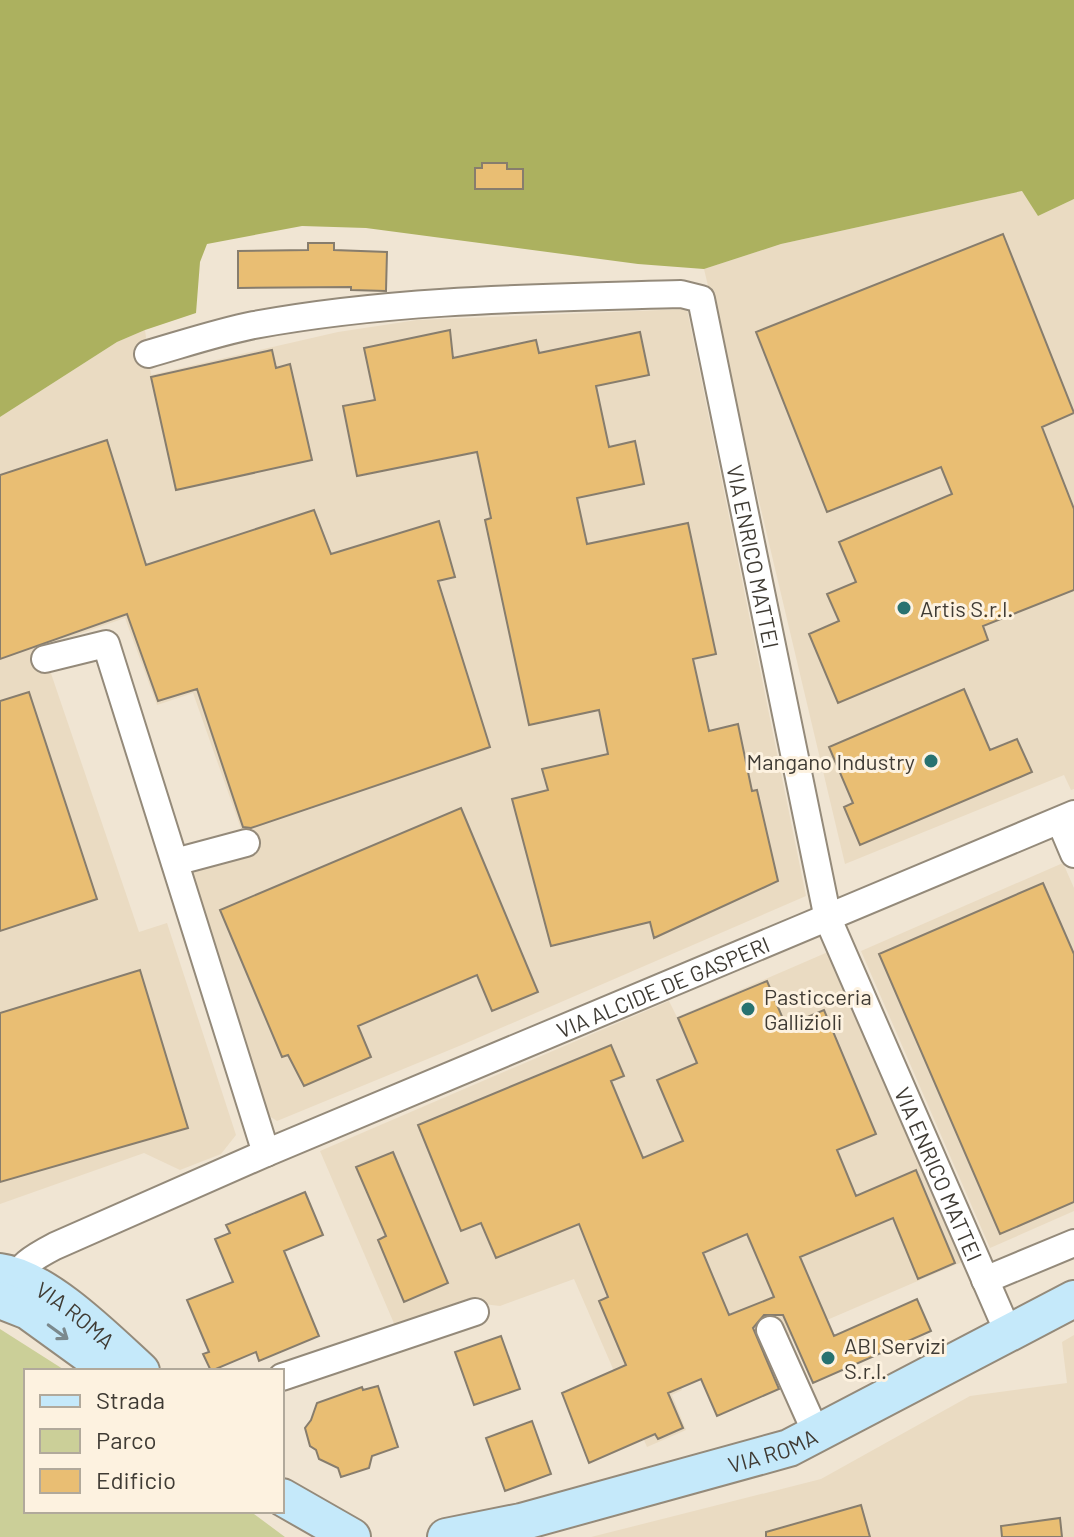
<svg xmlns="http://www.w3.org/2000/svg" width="1074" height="1537" viewBox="0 0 1074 1537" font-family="Barlow,sans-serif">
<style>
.built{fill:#eadbc2}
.green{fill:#cbcf98}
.forest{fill:#acb15f}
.building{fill:#e9be73;stroke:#877d6d;stroke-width:2;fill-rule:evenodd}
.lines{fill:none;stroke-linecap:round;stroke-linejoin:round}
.street-casing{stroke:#948a7a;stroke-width:30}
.secondary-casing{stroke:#948a7a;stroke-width:40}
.street{stroke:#fff;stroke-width:26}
.secondary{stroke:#c5e9fa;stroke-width:36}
.oneway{stroke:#7b898d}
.poi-dot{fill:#287270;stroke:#fdf2e0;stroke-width:3}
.labels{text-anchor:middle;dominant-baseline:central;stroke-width:6;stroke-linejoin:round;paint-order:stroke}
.street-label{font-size:22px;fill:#3f3b34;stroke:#fdf2e0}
.poi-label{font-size:22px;fill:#3f3b34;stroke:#fdf2e0;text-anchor:start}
</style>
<rect width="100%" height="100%" fill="#f0e5d3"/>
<path class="built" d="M 1023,191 L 1038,216 L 1074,199 L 1074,789 L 1071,790 L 1064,775 L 845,864 L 704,269 L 781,244 Z
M 687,309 L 806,896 L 464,1044 L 277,1121 L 263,1112 L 186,875 L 250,854 L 193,693 L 157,705 L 125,618 L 42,647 L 139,932 L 167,923 L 236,1135 L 221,1154 L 180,1170 L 144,1153 L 0,1204 L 0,417 L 117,342 L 145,330 L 151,375 L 338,332 L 417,320 Z
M 1063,863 L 1074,888 L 1074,1211 L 990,1248 L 861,951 Z
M 828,952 L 962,1262 L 778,1341 L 772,1326 L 673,1368 L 682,1390 L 672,1395 L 686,1430 L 647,1447 L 574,1279 L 500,1306 L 475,1303 L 396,1328 L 320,1151 L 669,1001 L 677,1017 Z
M 1074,1335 L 1074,1537 L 591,1537 L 821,1479 L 970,1396 L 1067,1383 L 1062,1342 Z"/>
<path class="green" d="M 0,1329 L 66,1371 L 26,1371 L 26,1511 L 250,1511 L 285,1537 L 0,1537 Z"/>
<path class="forest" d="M 0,0 L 1074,0 L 1074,199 L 1038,216 L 1022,191 L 781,244 L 704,269 L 638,264 L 366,228 L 302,226 L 207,244 L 200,262 L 196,313 L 145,330 L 117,342 L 0,417 Z"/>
<path class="building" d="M 482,163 L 507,163 L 507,169 L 523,169 L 523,189 L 475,189 L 475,168 L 482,168 Z
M 1003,234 L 1074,413 L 1042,427 L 1074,509 L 1074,590 L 983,626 L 988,640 L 838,703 L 809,634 L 839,621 L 827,594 L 856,582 L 839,542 L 952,494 L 941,467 L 827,512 L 756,332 Z
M 308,243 L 334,243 L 334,250 L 387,252 L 386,291 L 351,290 L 351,287 L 238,288 L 238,251 L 308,250 Z
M 450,330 L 453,358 L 536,340 L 539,353 L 640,332 L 649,375 L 596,386 L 609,447 L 635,441 L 644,484 L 577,498 L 587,544 L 688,523 L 716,654 L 693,659 L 709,731 L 738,724 L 752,791 L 757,790 L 778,881 L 654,938 L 650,922 L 551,946 L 512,799 L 548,790 L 542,769 L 608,754 L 599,710 L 529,725 L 485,520 L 491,518 L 477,452 L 357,476 L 343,406 L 375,400 L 364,348 Z
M 272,350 L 276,368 L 290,364 L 312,460 L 176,490 L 151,377 Z
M 107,440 L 146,565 L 314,510 L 331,554 L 439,521 L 455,577 L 438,581 L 490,747 L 251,828 L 243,827 L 197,689 L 158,701 L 127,614 L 0,659 L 0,475 Z
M 964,689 L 990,750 L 1017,739 L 1032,772 L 860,845 L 844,807 L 853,803 L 829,747 Z
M 29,692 L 97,899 L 0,931 L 0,701 Z
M 461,808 L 538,992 L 492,1011 L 477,975 L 358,1026 L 371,1057 L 304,1086 L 288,1055 L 282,1057 L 220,910 Z
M 1043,883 L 1074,954 L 1074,1202 L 1000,1234 L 879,954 Z
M 140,970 L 188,1128 L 0,1182 L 0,1013 Z
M 767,981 L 786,1026 L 824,1010 L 876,1134 L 837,1150 L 856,1196 L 916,1170 L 955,1263 L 918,1279 L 893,1218 L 800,1257 L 834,1336 L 917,1299 L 931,1331 L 813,1383 L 783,1315 L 764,1315 L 753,1328 L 779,1389 L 717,1416 L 701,1379 L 668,1393 L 683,1428 L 658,1439 L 655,1434 L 589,1463 L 562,1393 L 626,1365 L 599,1301 L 608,1297 L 579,1224 L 496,1258 L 481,1223 L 461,1231 L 418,1125 L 611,1045 L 624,1076 L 611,1081 L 643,1158 L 683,1141 L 657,1080 L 697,1063 L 678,1018 ZM 747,1234 L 774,1297 L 729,1315 L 703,1253 Z
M 393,1152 L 448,1283 L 404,1302 L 378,1240 L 386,1236 L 356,1167 Z
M 305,1192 L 323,1235 L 284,1251 L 319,1336 L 259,1361 L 256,1352 L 211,1371 L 203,1354 L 209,1352 L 187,1300 L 233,1282 L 215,1239 L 230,1233 L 226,1225 Z
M 501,1336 L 520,1389 L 474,1405 L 455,1352 Z
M 378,1386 L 398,1447 L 372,1456 L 369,1468 L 341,1477 L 338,1468 L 319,1459 L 316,1450 L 310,1446 L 305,1428 L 311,1420 L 317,1403 L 362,1387 L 363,1390 Z
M 532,1421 L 551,1474 L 505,1491 L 486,1438 Z
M 861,1505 L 870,1537 L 766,1537 L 766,1532 Z
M 1060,1518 L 1062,1537 L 1002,1537 L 1001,1526 Z"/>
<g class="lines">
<g class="street-casing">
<g id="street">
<path id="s1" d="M 148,354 C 183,344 219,332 254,325 C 395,299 539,298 681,294 L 701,299 L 828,919 L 1008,1332"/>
<path d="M 45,659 L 106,644 L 266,1153"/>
<path d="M 1060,821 L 1074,854"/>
<path d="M 175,862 L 246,843"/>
<path d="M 985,1280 L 1074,1243"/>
<path id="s2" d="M 10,1290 C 17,1266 34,1257 55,1246 L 266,1153 L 1074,814"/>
<path d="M 770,1330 L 817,1435"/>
<path d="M 282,1377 L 475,1312"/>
</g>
</g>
<g class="secondary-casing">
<g id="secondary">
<path id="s3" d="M 0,1272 C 46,1278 107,1340 141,1371"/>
<path d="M 0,1300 L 28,1311 L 111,1371"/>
<path d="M 282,1497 L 352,1537"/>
<path id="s4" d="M 446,1537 L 521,1522 L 789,1448 L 1074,1299"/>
</g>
</g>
<use href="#street" class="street"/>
<use href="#secondary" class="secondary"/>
</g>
<defs><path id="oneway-shaft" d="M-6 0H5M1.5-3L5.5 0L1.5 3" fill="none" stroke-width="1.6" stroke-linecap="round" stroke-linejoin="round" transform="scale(2)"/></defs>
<use class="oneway" href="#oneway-shaft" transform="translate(58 1332) rotate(36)"/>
<g class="poi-dot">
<circle cx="904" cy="608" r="8"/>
<circle cx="931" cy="761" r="8"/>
<circle cx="748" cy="1009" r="8"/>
<circle cx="828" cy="1358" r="8"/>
</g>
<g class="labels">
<g class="street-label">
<text stroke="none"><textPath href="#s1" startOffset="822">VIA ENRICO MATTEI</textPath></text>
<text stroke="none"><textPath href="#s2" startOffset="726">VIA ALCIDE DE GASPERI</textPath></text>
<text stroke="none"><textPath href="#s1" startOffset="1470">VIA ENRICO MATTEI</textPath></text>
<text stroke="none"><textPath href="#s3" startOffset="88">VIA ROMA</textPath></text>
<text stroke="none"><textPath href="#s4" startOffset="338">VIA ROMA</textPath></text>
</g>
<g class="poi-label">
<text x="920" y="608">Artis S.r.l.</text>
<text x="915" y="761" text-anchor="end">Mangano Industry</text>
<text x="764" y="996">Pasticceria<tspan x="764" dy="25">Gallizioli</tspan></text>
<text x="844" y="1345">ABI Servizi<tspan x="844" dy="25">S.r.l.</tspan></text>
</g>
</g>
<rect x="24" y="1369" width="260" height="144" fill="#fdf2e0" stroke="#b1a99b" stroke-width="2"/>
<rect x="40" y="1395" width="40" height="12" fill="#c5e9fa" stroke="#b1a99b" stroke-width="2"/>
<text x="96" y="1409" font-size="24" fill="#3f3b34">Strada</text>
<rect x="40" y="1429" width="40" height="24" fill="#cbcf98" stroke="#b1a99b" stroke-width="2"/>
<text x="96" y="1449" font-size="24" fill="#3f3b34">Parco</text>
<rect x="40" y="1469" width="40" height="24" fill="#e9be73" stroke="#b1a99b" stroke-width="2"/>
<text x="96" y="1489" font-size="24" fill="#3f3b34">Edificio</text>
</svg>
